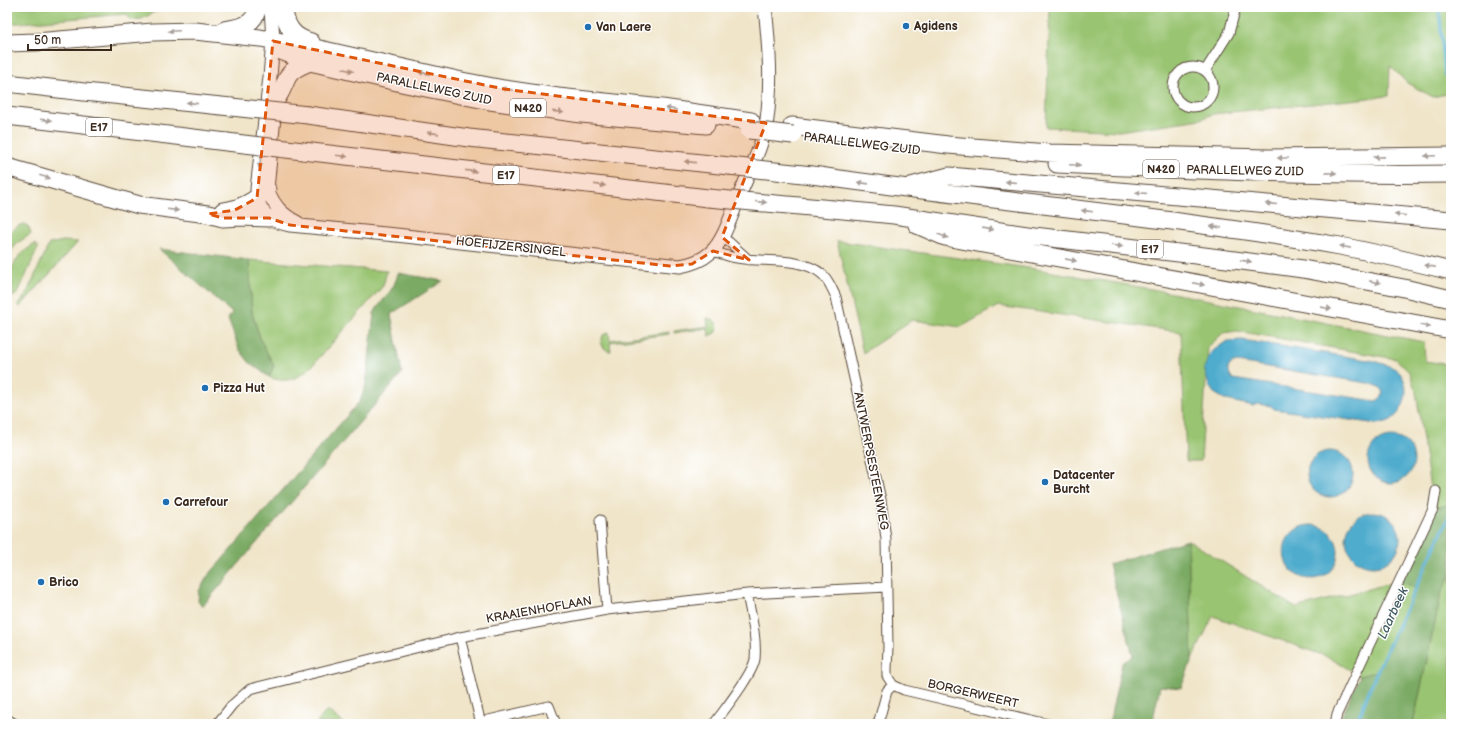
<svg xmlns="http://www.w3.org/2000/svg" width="1458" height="731" viewBox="0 0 1458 731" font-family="'Balsamiq Sans',sans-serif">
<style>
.green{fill:#99c471;stroke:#6a7748}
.forest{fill:#7aaa63;stroke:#5a6a40}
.water{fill:#4faccd;stroke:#456b76;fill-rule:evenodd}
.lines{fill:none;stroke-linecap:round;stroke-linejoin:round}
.stream{stroke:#4faccd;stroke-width:3.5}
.street-casing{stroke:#564638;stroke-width:11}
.secondary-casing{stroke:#564638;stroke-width:15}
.highway-casing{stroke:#564638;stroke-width:19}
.street{stroke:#fff;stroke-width:9}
.secondary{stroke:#fff;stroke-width:13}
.highway{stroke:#fff;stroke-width:17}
.highway-bridge-casing{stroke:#564638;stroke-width:19;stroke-linecap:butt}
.highway-bridge{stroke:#fff;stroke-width:17}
.oneway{fill:#a79f9a}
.marked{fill:#df570d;fill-opacity:0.2;stroke:#df570d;stroke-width:3;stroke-dasharray:8 5;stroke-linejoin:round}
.poi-dot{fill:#1f6fb2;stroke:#fff;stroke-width:1.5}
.labels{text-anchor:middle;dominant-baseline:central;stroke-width:3;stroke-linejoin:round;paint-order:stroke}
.shield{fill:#fff;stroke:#766a62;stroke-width:1}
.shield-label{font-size:11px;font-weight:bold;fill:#3b2a1e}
.poi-label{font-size:12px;font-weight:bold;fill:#3b2a1e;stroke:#fff;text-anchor:start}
.street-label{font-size:12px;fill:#3b2a1e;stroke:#fff}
.water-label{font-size:13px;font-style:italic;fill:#435e64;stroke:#fff}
</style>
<rect width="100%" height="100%" fill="#fff"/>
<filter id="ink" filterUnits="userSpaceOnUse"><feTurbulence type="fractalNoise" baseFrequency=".025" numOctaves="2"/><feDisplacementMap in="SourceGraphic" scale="8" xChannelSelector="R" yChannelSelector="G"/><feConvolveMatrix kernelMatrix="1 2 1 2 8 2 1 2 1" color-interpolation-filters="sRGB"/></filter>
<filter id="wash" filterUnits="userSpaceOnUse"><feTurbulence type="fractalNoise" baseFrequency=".012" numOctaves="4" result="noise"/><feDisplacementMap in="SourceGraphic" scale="16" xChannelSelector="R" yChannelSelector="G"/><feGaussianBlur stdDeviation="0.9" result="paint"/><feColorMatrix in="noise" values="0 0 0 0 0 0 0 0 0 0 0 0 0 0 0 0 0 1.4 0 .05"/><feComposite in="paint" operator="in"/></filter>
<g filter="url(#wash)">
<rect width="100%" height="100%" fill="#f0e5c9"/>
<path class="green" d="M 7,7 L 178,7 L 178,9 L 160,9 L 142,19 L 130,20 L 127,14 L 7,24 Z
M 1050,7 L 1451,7 L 1451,93 L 1433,97 L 1407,83 L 1390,66 L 1389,96 L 1213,114 L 1201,119 L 1119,131 L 1046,127 Z
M 23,224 L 28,226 L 31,234 L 19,242 L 7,255 L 7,236 L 18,226 Z
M 63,241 L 78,242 L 20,307 L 18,305 L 26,295 L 49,244 Z
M 837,241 L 1036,269 L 1157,290 L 1424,342 L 1425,361 L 1451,365 L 1451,504 L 1433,509 L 1416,392 L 1409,372 L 1396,359 L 1237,331 L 1223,333 L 1208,347 L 1201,461 L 1186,461 L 1181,332 L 998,306 L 961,327 L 912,320 L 863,353 Z
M 35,244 L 38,248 L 18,293 L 13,297 C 13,290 11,282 11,275 C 12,261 24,250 35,244 Z
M 249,260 L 387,271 L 383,286 L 311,367 C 298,379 286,384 269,377 L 274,366 L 261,341 L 252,313 Z
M 707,318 C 714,319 719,323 717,330 L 715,333 L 709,336 L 708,328 L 674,333 L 674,331 L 708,326 Z
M 609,332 L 610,340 L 670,332 L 670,334 L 610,342 L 611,351 L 608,351 L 603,347 L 601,342 L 603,335 Z
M 1188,540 L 1296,608 L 1399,581 L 1415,588 L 1377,671 L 1360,676 L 1328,657 L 1213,616 L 1192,660 Z
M 1451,573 L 1451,712 L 1448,724 L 1413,724 L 1441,594 Z
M 327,710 L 345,724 L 316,724 Z"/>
<path class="forest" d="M 159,249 L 249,260 L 252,313 L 261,341 L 274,366 L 269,377 L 249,362 L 239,349 L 228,319 L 232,313 Z
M 398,273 L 443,281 L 391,314 L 402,373 L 202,607 L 198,601 L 199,591 L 207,577 L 360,401 L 366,385 L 374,313 C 382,299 395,290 398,273 Z
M 1451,504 L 1451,573 L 1441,594 L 1413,724 L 1340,724 L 1342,716 L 1360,676 L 1377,671 L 1415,588 L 1399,581 L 1433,509 Z
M 1188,540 L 1192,660 L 1181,688 L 1160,686 L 1152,724 L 1109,724 L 1122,663 L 1133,656 L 1109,564 Z"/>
<path class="water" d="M 1242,340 L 1375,361 C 1383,364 1394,366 1400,373 C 1411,387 1406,410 1391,420 C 1388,422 1381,423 1377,424 L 1274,409 L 1271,406 L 1257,404 L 1253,406 L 1226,400 L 1214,393 L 1209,386 L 1204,368 L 1211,352 L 1227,341 ZM 1237,362 L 1367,383 C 1377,385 1393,391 1376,401 L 1233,379 L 1230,376 L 1228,368 L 1231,364 Z
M1368 460a23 23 0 1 1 46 0a23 23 0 1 1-46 0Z
M1307 474a23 23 0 1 1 46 0a23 23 0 1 1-46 0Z
M1346 539a27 27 0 1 1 54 0a27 27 0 1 1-54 0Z
M1284 552a27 27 0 1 1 54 0a27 27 0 1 1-54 0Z"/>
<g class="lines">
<path class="stream" d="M 1439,7 L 1445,74
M 1356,724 L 1377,671 L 1451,512"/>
</g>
</g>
<g filter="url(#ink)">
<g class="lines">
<g class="street-casing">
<path id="street" d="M1173 87a20 20 0 1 1 40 0a20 20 0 1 1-40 0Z
M 1205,71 L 1229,33 L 1236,7
M 721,237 L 729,242 L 749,260
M 713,251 C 720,253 729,257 737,258 C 763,263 800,256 822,274 C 829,280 832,289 836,297 L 881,500 L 886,539 L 888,647 L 887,669 L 887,676 L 893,685
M 600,520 L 607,610
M 460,637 L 481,724
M 893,685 L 904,690 L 1048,724
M 7,719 L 15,724
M 480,722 L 549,706 L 556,724
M 217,724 L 232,705 L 250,689 L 460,637 L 607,610 L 747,594 L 887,587
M 714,724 C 724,710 753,674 755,659 C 757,637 751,615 747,594
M 878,724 L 887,691 L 893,685
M 1335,724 L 1337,714 L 1344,699 L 1433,509 L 1436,491"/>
</g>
<g class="secondary-casing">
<path id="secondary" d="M 271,7 L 273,41 L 270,77 L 257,189 C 257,212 268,221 290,225 L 396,235 L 680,266 C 692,264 701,261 710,253 C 724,242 733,210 740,194 C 750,170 763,145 767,119 C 772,82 769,45 765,7
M 274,117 L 267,189 C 274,206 282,215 298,223"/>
</g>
<g class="highway-casing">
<path id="highway" d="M 283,7 C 286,26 292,37 311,42
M 224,30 C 241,27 254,26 258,7
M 7,43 L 36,42 L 153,32 L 195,31 L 260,38 L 306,46 L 462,81 L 504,89 L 558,97 L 662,108 L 751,121
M 276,44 L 281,51 L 310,62 L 406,84 L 490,101 L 581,114 L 706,125
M 7,83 L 84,92 L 231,107
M 276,100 C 291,78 281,73 310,62
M 308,115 L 469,138 L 729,166
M 7,116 L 227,142
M 792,126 L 948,145 L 1049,153 L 1268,158 L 1451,156
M 303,151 L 708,198
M 1057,164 C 1188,170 1320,176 1451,174
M 7,167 L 139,205 L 208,214 L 223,218 L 241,217 L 269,218
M 812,175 C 988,201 1165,216 1340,246 C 1377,253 1414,262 1451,271
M 911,186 L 949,176 L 1451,220
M 833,209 L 894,215 L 1034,236 L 1204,256 L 1303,269 L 1404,288 L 1451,299
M 223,211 C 241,209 255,201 267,189
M 917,225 L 945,237 L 1451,330"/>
</g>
<use href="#street" class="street"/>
<use href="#secondary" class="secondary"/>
<use href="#highway" class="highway"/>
<g class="highway-bridge-casing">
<path id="highway-bridge" d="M 231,107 L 308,115
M 749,130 L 793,135
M 227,142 L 303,151
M 729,166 L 812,175
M 708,198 L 833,209"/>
</g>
<use href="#highway-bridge" class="highway-bridge"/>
</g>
<defs><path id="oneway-solid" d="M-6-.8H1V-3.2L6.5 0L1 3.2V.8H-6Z"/></defs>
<g class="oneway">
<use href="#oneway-solid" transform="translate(174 31) rotate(178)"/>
<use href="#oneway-solid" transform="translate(348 70) rotate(13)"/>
<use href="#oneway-solid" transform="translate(424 73) rotate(-167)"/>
<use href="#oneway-solid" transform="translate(507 89) rotate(-171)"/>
<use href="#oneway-solid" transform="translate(192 103) rotate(-174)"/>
<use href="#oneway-solid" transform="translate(671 109) rotate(-172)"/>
<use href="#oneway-solid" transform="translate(558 112) rotate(7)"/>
<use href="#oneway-solid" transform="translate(46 120) rotate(7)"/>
<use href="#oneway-solid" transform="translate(433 133) rotate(-172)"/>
<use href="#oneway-solid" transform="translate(342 156) rotate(7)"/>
<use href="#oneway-solid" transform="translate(1430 156) rotate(178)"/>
<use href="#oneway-solid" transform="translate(1379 157) rotate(179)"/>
<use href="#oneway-solid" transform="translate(1283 158) rotate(180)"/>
<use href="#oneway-solid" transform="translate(690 162) rotate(-174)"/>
<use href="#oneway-solid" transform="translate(260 163) rotate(97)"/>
<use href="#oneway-solid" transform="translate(1075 165) rotate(3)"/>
<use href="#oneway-solid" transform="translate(471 171) rotate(6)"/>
<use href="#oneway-solid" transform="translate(1331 173) rotate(1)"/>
<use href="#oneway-solid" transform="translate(45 177) rotate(16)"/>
<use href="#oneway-solid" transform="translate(1011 182) rotate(-175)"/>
<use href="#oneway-solid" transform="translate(863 183) rotate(-172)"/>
<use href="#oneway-solid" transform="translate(600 185) rotate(6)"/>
<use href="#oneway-solid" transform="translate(1141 193) rotate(-176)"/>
<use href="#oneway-solid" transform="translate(761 202) rotate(5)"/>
<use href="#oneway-solid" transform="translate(1271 204) rotate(-175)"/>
<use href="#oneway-solid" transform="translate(173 210) rotate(7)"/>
<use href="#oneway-solid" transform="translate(1087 211) rotate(-173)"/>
<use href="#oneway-solid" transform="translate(1400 215) rotate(-175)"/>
<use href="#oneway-solid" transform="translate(1216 227) rotate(-172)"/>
<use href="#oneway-solid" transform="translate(988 229) rotate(8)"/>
<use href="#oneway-solid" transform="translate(943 236) rotate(19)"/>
<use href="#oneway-solid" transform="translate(1117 246) rotate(7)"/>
<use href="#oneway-solid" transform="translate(1345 247) rotate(-169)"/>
<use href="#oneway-solid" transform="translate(1071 260) rotate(11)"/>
<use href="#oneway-solid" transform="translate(1246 261) rotate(8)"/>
<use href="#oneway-solid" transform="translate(1430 266) rotate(-167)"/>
<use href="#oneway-solid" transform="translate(1375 282) rotate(11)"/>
<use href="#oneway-solid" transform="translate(1199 284) rotate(11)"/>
<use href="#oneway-solid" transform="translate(1326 308) rotate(11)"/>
<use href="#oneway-solid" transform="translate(1425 326) rotate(10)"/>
</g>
</g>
<path class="marked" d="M 273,41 L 504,89 L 766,123 L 722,237 L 749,260 L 713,251 L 692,264 L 670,266 L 290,225 L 269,218 L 223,218 L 208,214 L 235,210 L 257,198 Z"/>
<g class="poi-dot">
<circle cx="906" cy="26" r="4"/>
<circle cx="588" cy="27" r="4"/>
<circle cx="205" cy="388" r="4"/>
<circle cx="1045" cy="482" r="4"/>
<circle cx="166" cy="502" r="4"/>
<circle cx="41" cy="582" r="4"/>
</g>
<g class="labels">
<g class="shield">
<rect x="510" y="99" width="36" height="18" rx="3"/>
<rect x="86" y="118" width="26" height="18" rx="3"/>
<rect x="1143" y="160" width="36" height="18" rx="3"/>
<rect x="493" y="166" width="26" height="18" rx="3"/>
<rect x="1137" y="240" width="26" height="18" rx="3"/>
</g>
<g class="shield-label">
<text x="528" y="108">N420</text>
<text x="99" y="127">E17</text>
<text x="1161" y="169">N420</text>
<text x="506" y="175">E17</text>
<text x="1150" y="249">E17</text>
</g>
<g class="poi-label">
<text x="914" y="26">Agidens</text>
<text x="596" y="27">Van Laere</text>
<text x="213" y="388">Pizza Hut</text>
<text x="1053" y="475">Datacenter<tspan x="1053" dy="14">Burcht</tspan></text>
<text x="174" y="502">Carrefour</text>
<text x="49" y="582">Brico</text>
</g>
<g class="street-label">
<text transform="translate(434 89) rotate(12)">PARALLELWEG ZUID</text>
<text transform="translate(862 144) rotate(7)">PARALLELWEG ZUID</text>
<text transform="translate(1245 171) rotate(1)">PARALLELWEG ZUID</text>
<text transform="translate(511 247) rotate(6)">HOEFIJZERSINGEL</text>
<text transform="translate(871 461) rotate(79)">ANTWERPSESTEENWEG</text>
<text transform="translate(539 610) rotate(-10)">KRAAIENHOFLAAN</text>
<text transform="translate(973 694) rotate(13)">BORGERWEERT</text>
</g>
<g class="water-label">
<text transform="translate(1393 613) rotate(-65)">Laarbeek</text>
</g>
</g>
<rect width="1458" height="731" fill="none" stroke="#fff" stroke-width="24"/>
<path d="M28 44v6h83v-6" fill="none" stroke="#3b2a1e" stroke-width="2"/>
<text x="34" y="44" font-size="12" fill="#3b2a1e" stroke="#ffffff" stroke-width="3" paint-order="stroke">50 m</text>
</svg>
